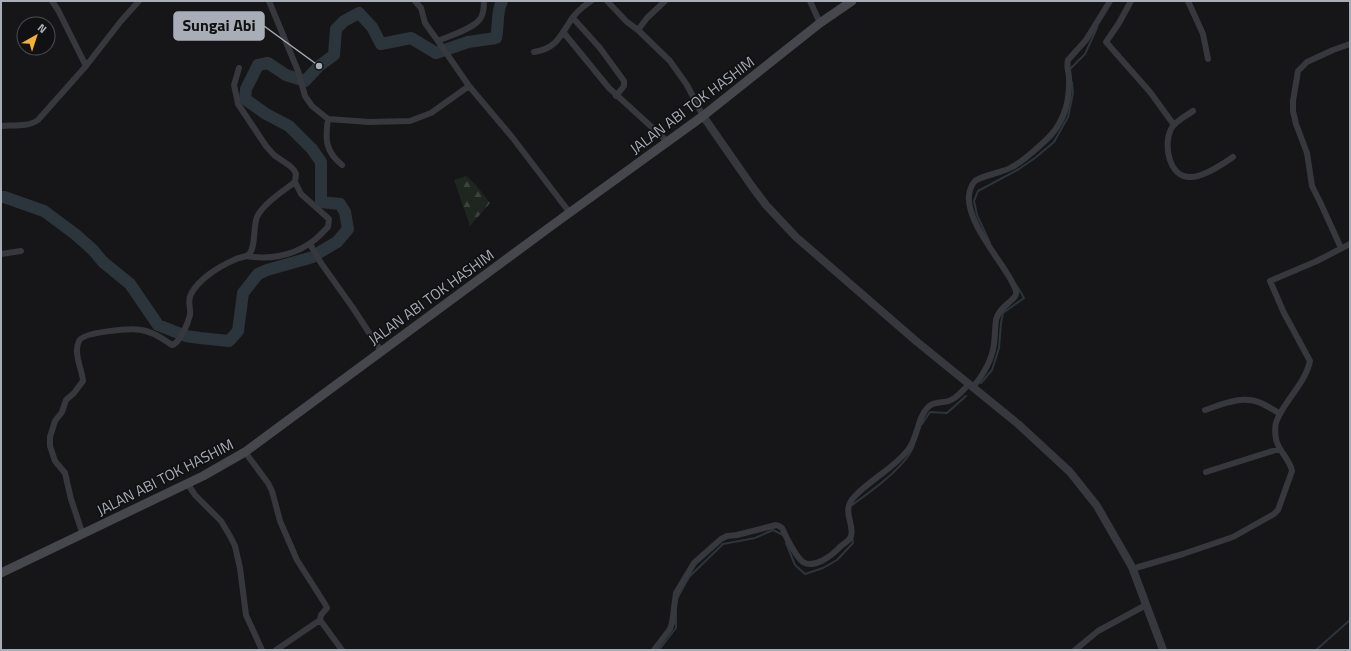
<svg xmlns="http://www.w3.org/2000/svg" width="1351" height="651" viewBox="0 0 1351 651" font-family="'Titillium Web',sans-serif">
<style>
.forest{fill:url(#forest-firs)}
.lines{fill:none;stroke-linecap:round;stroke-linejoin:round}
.stream{stroke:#2c353c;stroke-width:2}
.river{stroke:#2c353c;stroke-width:12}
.minor{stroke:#37383d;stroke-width:6}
.tertiary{stroke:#37383d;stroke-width:8}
.secondary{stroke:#45474d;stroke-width:9}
.labels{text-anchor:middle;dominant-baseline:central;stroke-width:3.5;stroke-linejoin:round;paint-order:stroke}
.street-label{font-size:15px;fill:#a8adb8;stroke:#111113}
.leader{fill:none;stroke:#a8adb8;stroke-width:1.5}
.callout-dot{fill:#a8adb8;stroke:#111113;stroke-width:1.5}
.callout{fill:#a8adb8;stroke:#a8adb8;stroke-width:1.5}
.callout-label{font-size:16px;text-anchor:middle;font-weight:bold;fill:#111}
</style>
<defs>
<pattern id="forest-firs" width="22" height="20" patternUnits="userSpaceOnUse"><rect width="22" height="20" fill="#1e261f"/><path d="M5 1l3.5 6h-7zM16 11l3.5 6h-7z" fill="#3c433d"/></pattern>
</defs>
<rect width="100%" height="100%" fill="#161618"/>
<path class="forest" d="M 466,176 L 475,184 L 490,203 L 470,226 L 454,180 Z"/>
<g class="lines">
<path class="stream" d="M 1070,70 L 1070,69 L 1085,54 L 1097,28
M 990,243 L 977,215 L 974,201 L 978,191 L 1019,169 L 1035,158 L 1054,142 L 1068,117 L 1073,93 L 1072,82
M 981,383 L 992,370 L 999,348 L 1001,323 L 1003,313 L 1024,298 L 1017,286
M 922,424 L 930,412 L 947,413 L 966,396
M 852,505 C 870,492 907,466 914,445
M 786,543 L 795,565 L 805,574 L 823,568 L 837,560 L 853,543 L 852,537
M 678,597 L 689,577 L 723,544 L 755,538 L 773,530 L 783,535
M 659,650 L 676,628 L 676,611
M 1316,650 L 1350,620"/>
<path class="river" d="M 1,197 L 4,197 L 44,211 L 75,234 L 93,250 L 103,262 L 130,284 L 158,325 L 186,336 L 200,338 L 229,341 L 238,331 L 243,293 L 258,274 L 267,270 L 313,257
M 320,252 L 337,242 L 348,229 L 345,212 L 340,204 L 321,202 L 321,162 L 312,149 L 289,126 L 266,114 L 245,99 L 246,89 L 258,65 L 268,63 L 286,75 L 305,81 L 319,66 L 334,55 L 336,29 L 344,21 L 359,13 L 372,27 L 381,44 L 411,38 L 436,53 L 468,42 L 496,38 C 499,25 496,13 502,1"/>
<path class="minor" d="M 52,1 L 58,10 L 86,66
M 269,1 L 298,71 L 305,96 L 312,106 L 328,119 L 369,122 L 410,121 L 431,113 L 469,86
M 415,1 L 421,8 L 425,23 L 438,41
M 484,1 C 484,7 484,14 480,19 C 473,29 449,36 438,41 L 469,86 L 512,137 L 570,213
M 607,1 L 627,22 L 638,30 L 670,61 L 687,85 L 703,116
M 810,1 L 820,23
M 1131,1 L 1119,23 L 1106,42 L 1150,92 L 1174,125
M 1188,1 L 1203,34 L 1208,59
M 573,18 L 600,48 L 624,81 L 624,86 L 616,96
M 638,30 L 647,18 L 665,1
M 564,33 L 609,88 L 668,142
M 534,52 C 554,49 559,39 569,23 C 574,14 582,7 591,1
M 239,68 L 234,85 L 238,104 L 266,146 L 274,155 L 290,166 L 294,170 L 296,174 L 295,182 L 301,194 L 329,219 L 328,227 C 322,233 316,240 309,244 C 291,256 268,260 246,256
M 1193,111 C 1186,116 1175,121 1171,129 C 1163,145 1169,178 1191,177 C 1204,177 1223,164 1233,157
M 328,119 C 325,139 325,151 342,165
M 1,126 C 13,125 29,127 38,120 L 86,66 L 121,21 L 139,1
M 310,244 L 321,263 L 353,308 L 381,351
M 1341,248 L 1321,204 L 1312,186 L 1307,153 L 1296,124 L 1293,111 L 1293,101 L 1298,71 L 1307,62 L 1333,50 L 1350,44
M 1,254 L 21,251
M 973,387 C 983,375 992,360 994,344 C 995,336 995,328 996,320 C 999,306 1015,301 1016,294 C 1017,290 1013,284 1011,280 C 999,258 966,221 969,195 C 970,189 971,185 975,181 C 983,175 1002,173 1012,167 C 1024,161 1035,150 1045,141 C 1063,125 1070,102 1069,78 C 1069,72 1066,67 1068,60 L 1086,40 L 1110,1
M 1205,410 C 1223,404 1242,395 1261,403 C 1267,406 1274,410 1280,414
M 245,452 L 268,483 L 272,491 L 280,521 L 297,560 L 325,604 L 327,608 L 321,615 L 320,620
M 1206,472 L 1279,449
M 187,483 L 195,495 L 221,521 L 230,536 L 235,546 L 240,568 L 246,615 L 262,650
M 83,535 L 71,499 L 65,473 L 55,461 L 50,446 L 50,437 L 55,421 L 62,412 L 66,400 L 74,393 L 83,381 C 82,369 73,353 79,341 C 83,332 130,328 141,330 C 152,331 163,339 172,345 C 180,343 188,323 190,315 C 191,307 187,301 191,294 C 199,279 218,267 234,260 C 238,257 244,258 248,255 C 256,250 253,226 257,217 C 263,204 283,191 295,182
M 1132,569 L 1183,554 L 1233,537 L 1274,514 L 1278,510 L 1292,471 C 1290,459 1278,451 1276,439 C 1275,433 1274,426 1277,420 C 1285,400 1305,384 1310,361 L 1284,313 L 1270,281 L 1317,261 L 1350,244
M 276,650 L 320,620 L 342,650
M 654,650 L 670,629 L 672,623 L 676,593 L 694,563 L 721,539 L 727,536 L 737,535 L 776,525 L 779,526 L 782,528 C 786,537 796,557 803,562 C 814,569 831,556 838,549 C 842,544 849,542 851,536 C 855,523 840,511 855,496 C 871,479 893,469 908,450 C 918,438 917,418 928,407 C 935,400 944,404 951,400 C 958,397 964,389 969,384
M 1075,650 L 1098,631 L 1146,605"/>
<path class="tertiary" d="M 703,116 L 751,185 L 766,205 L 796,237 L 916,341 L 1018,424 L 1070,472 L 1097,506 L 1132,567 L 1163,650"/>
<path class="secondary" d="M 1,573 L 203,476 L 245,452 L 554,224 L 703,116 L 820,23 L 852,1"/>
</g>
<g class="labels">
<g class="street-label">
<text transform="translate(692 105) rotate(-37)">JALAN ABI TOK HASHIM</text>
<text transform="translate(431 297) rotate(-36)">JALAN ABI TOK HASHIM</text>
<text transform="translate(165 477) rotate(-27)">JALAN ABI TOK HASHIM</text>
</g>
</g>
<path class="leader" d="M319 66L264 26"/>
<circle class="callout-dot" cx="319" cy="66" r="4"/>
<rect class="callout" x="174" y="12" width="90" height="28" rx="4"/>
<g class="callout-label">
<text x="219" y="31">Sungai Abi</text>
</g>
<rect width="1351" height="651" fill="none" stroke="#a8adb8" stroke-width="4"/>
<g transform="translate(36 36) rotate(39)"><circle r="19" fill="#111113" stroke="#4d4f55"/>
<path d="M0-3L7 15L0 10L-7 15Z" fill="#f2b134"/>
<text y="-6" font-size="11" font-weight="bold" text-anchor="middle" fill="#a8adb8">N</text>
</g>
</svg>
